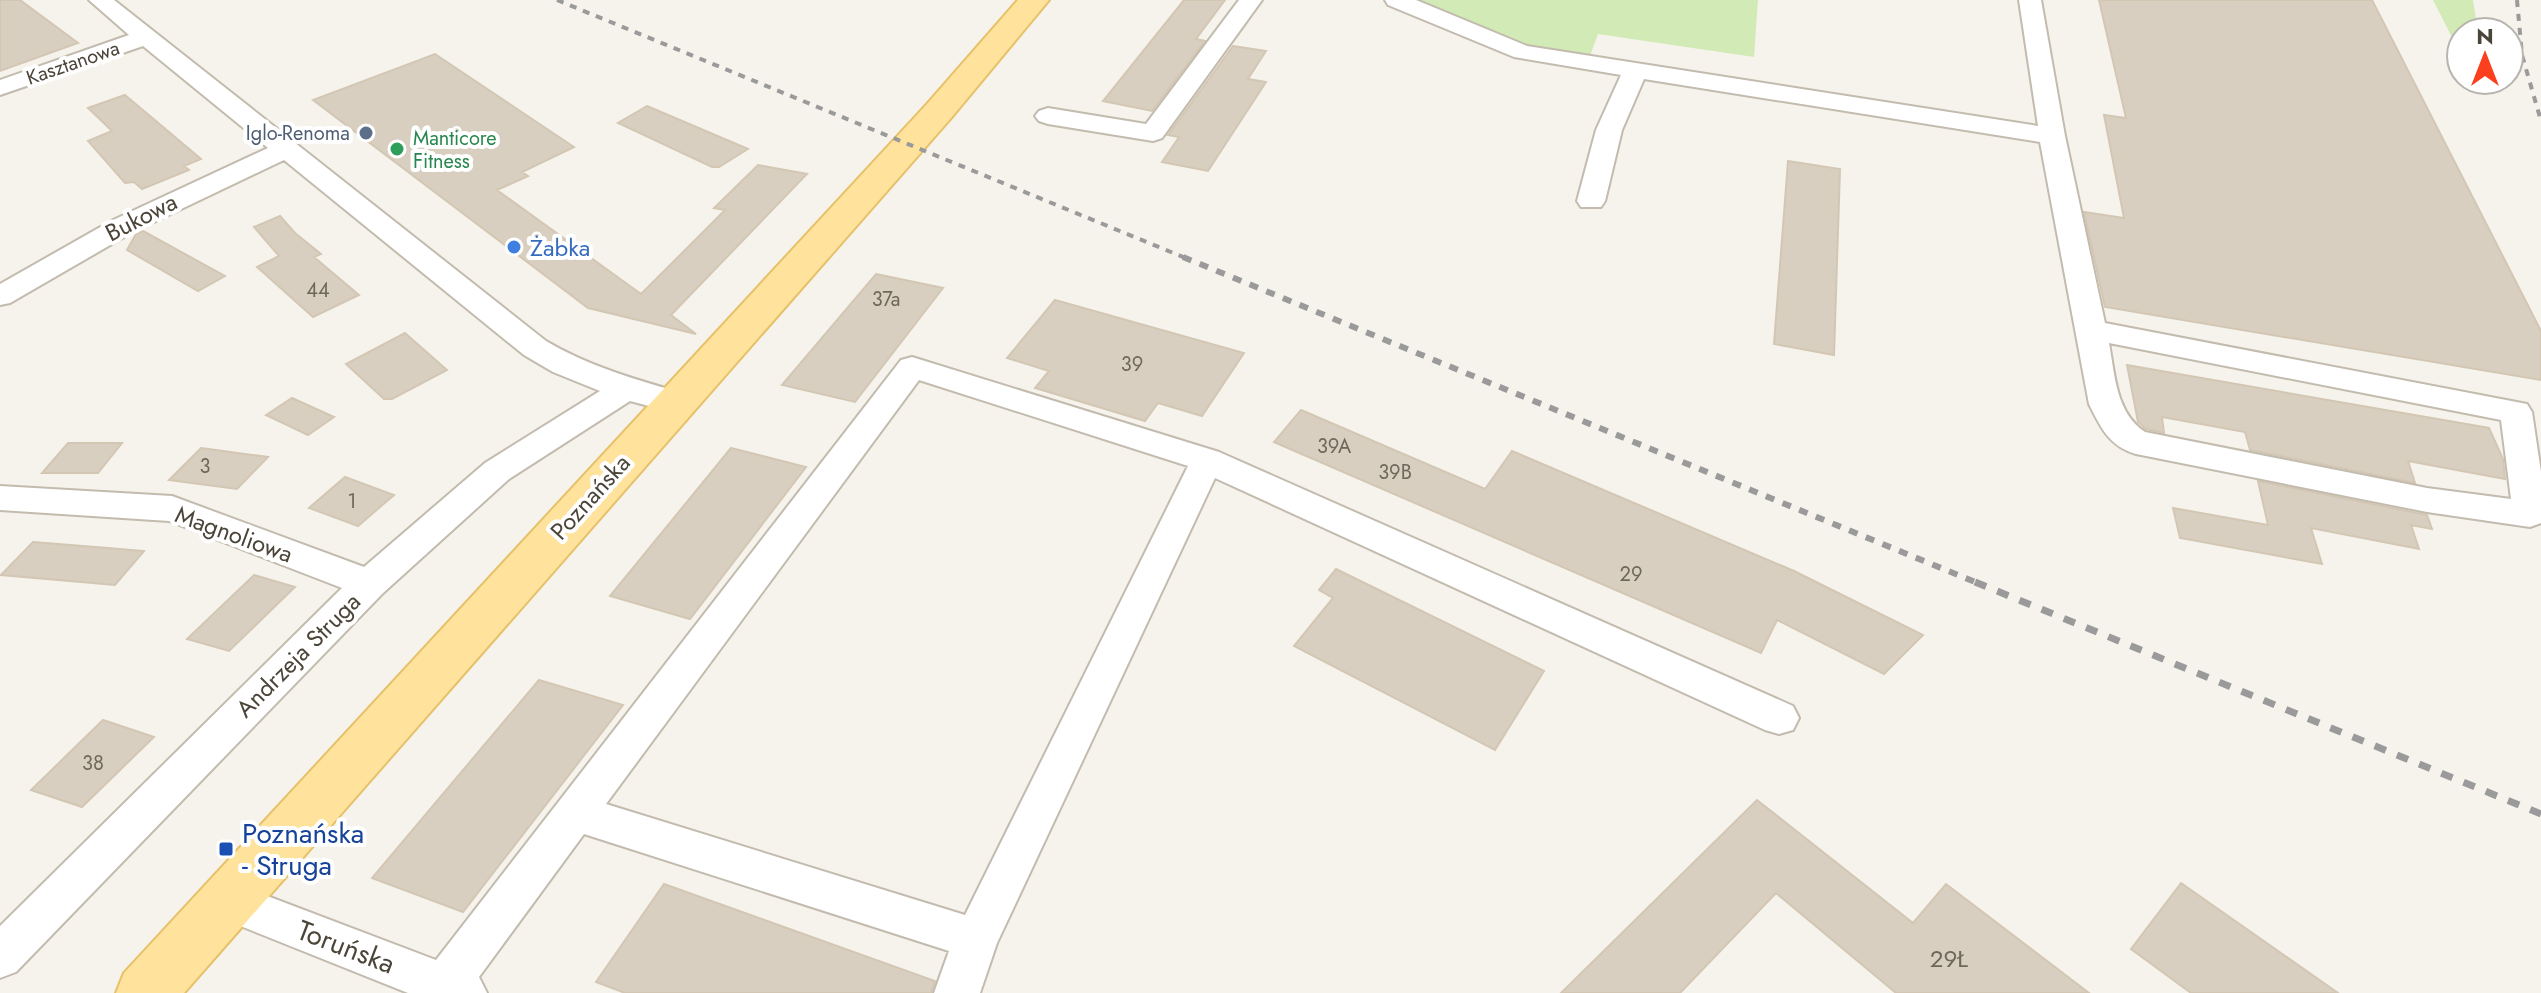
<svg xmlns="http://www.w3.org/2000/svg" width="2541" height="993" viewBox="0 0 2541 993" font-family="Jost,sans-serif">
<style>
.green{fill:#d2eab5}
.building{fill:#d8cfc1;stroke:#d3c7b4;stroke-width:2}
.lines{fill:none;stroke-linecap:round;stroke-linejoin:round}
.minor-casing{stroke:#c2bbae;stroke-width:4}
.major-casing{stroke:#e6c16a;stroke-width:4}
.minor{fill:#fff;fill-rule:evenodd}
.major{fill:#ffe39c;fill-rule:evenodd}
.rail-far2{stroke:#9a9a9a;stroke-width:4;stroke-dasharray:7 7;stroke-linecap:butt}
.rail-far1{stroke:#9a9a9a;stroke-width:6;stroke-dasharray:9 9;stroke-linecap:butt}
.rail{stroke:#9a9a9a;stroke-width:7;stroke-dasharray:12 12;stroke-linecap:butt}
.service-dot{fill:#5c6f8a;stroke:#fff;stroke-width:3}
.leisure-dot{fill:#2e9e5b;stroke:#fff;stroke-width:3}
.shop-dot{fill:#3f7fe0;stroke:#fff;stroke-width:3}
.transit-dot{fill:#1a4fb4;stroke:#fff;stroke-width:3}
.labels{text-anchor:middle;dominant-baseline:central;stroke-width:8;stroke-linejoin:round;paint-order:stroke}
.far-street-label{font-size:20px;fill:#4b4439;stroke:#fff}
.far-service-label{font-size:20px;fill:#4e5e75;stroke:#fff;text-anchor:end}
.far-leisure-label{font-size:20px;fill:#27864d;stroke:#fff;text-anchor:start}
.number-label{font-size:20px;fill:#6e675b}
.street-label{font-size:24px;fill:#4b4439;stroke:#fff}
.shop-label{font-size:24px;fill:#366cbe;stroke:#fff;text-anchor:start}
.near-number-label{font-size:24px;fill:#6e675b}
.near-transit-label{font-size:28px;fill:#164399;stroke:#fff;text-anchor:start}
.near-street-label{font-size:28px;fill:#4b4439;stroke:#fff}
</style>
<rect width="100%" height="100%" fill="#f6f3ec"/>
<path class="green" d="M 1417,0 L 1758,0 L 1754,57 L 1598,34 L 1590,56 L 1513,42 Z
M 2433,0 L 2473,0 L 2478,32 L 2461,32 L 2461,55 Z"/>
<path class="building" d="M 0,0 L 20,0 L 78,43 L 0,71 Z
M 1184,0 L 1225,0 L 1196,39 L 1205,41 L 1152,111 L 1103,101 Z
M 2099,0 L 2372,0 L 2541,331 L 2541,380 L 2105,307 L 2084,212 L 2124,218 L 2104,115 L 2126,118 Z
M 1233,46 L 1266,51 L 1248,79 L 1266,82 L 1208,171 L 1162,162 L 1179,137 L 1168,135 Z
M 435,54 L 574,147 L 522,172 L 528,176 L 497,190 L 641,294 L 725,210 L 714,208 L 758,165 L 807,174 L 671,315 L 696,334 L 588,308 L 313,100 Z
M 125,95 L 201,159 L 184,166 L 189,170 L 142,189 L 134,182 L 125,183 L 88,141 L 112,131 L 88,108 Z
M 647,106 L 748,149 L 719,167 L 712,167 L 618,123 Z
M 1788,161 L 1840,169 L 1834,355 L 1774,344 Z
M 280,216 L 295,233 L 321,254 L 314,257 L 359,295 L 313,317 L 257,267 L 279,256 L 254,227 Z
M 143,231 L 225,276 L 198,291 L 127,250 L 136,234 Z
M 876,274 L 943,288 L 855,402 L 782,385 Z
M 1055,300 L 1244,353 L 1202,416 L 1158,403 L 1145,421 L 1035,388 L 1049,371 L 1007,358 Z
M 405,333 L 447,370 L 392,399 L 384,399 L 346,364 Z
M 2127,365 L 2489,428 L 2503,459 L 2505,479 L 2408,461 L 2415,483 L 2250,450 L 2245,432 L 2162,417 L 2164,433 L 2146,429 L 2138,422 Z
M 292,398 L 334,417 L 308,435 L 266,415 Z
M 1301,410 L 1485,489 L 1512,451 L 1794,571 L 1923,635 L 1884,674 L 1777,620 L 1761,653 L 1274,442 Z
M 68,443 L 122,443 L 98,473 L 42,473 Z
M 201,448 L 268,457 L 237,489 L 169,480 Z
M 731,448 L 806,467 L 690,619 L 610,596 Z
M 345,477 L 394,495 L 358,526 L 309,508 Z
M 2258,481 L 2427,515 L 2432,529 L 2411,525 L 2419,549 L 2311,528 L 2322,564 L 2180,538 L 2173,508 L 2268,525 Z
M 33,542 L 108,548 L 144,551 L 115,585 L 1,575 Z
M 1336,569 L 1544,671 L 1495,750 L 1294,646 L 1333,598 L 1319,590 Z
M 254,575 L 295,587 L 229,651 L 187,639 Z
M 539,680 L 623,705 L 463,912 L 372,878 Z
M 103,720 L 154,737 L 82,807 L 31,790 Z
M 1757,800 L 1913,923 L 1946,884 L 2089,993 L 1896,993 L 1776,893 L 1680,993 L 1561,993 Z
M 2181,883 L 2338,993 L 2191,993 L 2131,949 Z
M 664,884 L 935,981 L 931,993 L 625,993 L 596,982 Z"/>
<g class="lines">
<g class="minor-casing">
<path id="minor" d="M 89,0 L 114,0 L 546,341 C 590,367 637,380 686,394 L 691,402 L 686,410 L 675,413 L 630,401 L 509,479 L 382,594 L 16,972 L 0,978 L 0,926 L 342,588 L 169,521 L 0,510 L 0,486 L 172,496 L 364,567 L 485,463 L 600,391 L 553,372 L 524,355 L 284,160 L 131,233 L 10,303 L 0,305 L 0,284 L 111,221 L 268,148 L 143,46 L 0,95 L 0,80 L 129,35 Z
M 1239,0 L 1262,0 L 1162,138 L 1153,141 L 1048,124 L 1039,121 L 1035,116 L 1039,111 L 1048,108 L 1146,124 Z
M 1385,0 L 1416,0 L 1527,46 L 2038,126 L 2019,0 L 2041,0 L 2065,136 L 2105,323 L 2527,404 L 2532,412 L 2541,472 L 2541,523 L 2530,527 L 2427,512 L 2136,454 C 2109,446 2101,428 2089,404 L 2040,142 L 1644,79 L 1622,130 L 1605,201 L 1601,207 L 1581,207 L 1577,201 L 1596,130 L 1621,75 L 1514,57 L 1388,5 ZM 2109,343 L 2501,420 L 2511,499 L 2427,488 L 2145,432 C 2116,413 2115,376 2109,343 Z
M 912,357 L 1219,452 L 1793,706 L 1799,718 L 1793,730 L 1779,734 L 1765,730 L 1215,478 L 997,943 L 980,993 L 934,993 L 949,951 L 584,834 L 479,977 L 487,993 L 408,993 L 213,915 L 206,901 L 213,887 L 228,881 L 436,960 L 901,360 ZM 919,380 L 1188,466 L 965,915 L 606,804 Z"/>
</g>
<g class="major-casing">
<path id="major" d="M 1018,0 L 1049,0 L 951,118 L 184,993 L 116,993 L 124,973 L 927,104 Z"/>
</g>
<use href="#minor" class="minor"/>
<use href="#major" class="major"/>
<path class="rail-far2" d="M 557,0 L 1188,259
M 2517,0 L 2522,55 L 2541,121"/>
<path class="rail-far1" d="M 1183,257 L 1980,584"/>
<path class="rail" d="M 1975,582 L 2541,814"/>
</g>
<circle class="service-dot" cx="366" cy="133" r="8"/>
<circle class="leisure-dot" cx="397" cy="149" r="8"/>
<circle class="shop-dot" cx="514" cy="247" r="8"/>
<rect class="transit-dot" x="218" y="841" width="16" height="16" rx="4"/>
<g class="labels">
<g class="far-street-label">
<text transform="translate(73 63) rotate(-19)">Kasztanowa</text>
</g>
<g class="far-service-label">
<text x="350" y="133">Iglo-Renoma</text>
</g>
<g class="far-leisure-label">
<text x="413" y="138">Manticore<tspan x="413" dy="23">Fitness</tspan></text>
</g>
<g class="number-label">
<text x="318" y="290">44</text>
<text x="886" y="299">37a</text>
<text x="1132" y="364">39</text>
<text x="1334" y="446">39A</text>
<text x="205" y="466">3</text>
<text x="1395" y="472">39B</text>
<text x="352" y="501">1</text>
<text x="1631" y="574">29</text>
<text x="93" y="763">38</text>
</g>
<g class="street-label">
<text transform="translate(141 217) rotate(-27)">Bukowa</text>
<text transform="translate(590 497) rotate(-48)">Poznańska</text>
<text transform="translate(234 534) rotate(20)">Magnoliowa</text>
<text transform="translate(298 655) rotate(-45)">Andrzeja Struga</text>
</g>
<g class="shop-label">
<text x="530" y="247">Żabka</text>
</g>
<g class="near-number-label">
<text x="1949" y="958">29Ł</text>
</g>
<g class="near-transit-label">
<text x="242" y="833">Poznańska<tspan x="242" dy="32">- Struga</tspan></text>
</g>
<g class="near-street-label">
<text transform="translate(346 947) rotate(21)">Toruńska</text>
</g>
</g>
<g transform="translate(2485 56)"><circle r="38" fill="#ffffff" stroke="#b7b4b0" stroke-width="2"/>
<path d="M0-6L14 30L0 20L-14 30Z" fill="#fc3f1d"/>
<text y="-12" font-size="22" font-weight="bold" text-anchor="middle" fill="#4b4439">N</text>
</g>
</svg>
